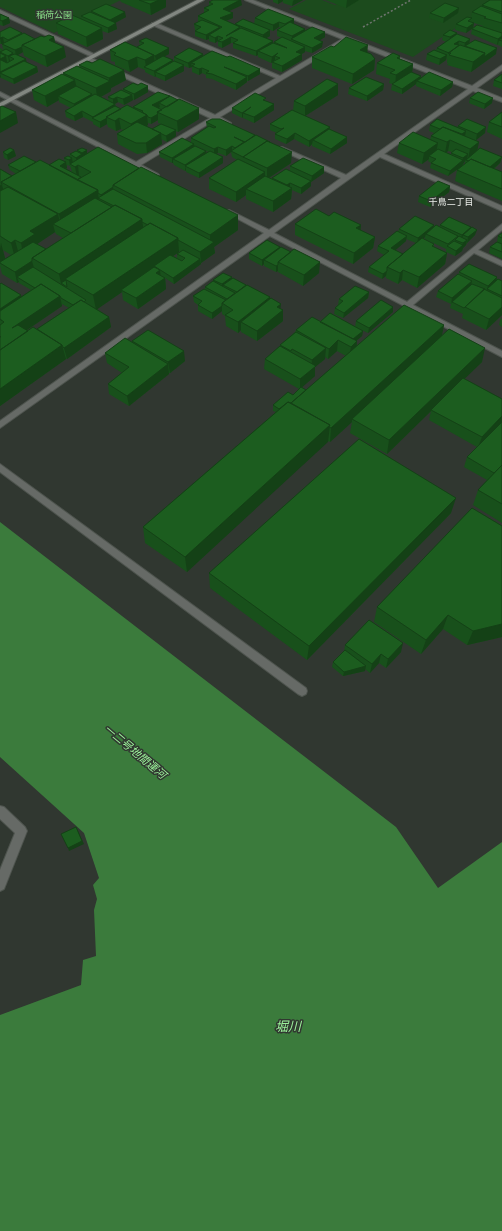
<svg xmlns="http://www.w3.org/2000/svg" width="502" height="1231" viewBox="0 0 502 1231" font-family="'Varela Round','Noto Sans JP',sans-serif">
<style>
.green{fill:#1c4b1d}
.water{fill:#3b7b3c}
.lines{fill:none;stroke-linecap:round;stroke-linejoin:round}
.street-casing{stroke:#4e544e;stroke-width:2}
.secondary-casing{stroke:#4e544e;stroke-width:2}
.path{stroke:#6f756f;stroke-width:1.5;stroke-dasharray:2 2;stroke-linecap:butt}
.street{fill:#666a66;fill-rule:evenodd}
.secondary{fill:#828781;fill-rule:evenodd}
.wall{fill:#18501b;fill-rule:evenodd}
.shaded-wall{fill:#144116}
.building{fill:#1c5d1f;stroke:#144116}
.labels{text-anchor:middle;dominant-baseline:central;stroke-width:3;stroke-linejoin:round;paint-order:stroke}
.far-park-label{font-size:9px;fill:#89df88;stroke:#303730}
.far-neighbourhood-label{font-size:9px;fill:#ebefea;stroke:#303730}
.water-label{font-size:11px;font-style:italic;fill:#9cf39b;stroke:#303730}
.near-water-label{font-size:13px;font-style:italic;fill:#9cf39b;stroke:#303730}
</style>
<rect width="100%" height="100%" fill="#303730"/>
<path class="green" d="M 0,0 L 121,0 L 54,33 L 0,7 Z
M 306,0 L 322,0 L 335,5 L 345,0 L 497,0 L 413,57 L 289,9 Z"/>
<path class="water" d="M 0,522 L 396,827 L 438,888 L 502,842 L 502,1231 L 0,1231 L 0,1015 L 81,985 L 83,960 L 96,956 L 94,910 L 97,899 L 93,885 L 99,878 L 84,833 L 0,757 Z"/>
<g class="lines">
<g class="street-casing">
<path id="street" d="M 245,0 L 253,0 L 472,86 L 502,65 L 502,70 L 477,88 L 502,98 L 502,102 L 473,91 L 384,154 L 502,206 L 502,211 L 380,157 L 274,233 L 407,302 L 502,224 L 502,230 L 478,250 L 502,261 L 502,266 L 474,253 L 413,305 L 502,351 L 502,357 L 270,236 L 0,428 L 0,421 L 264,233 L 225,212 L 225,210 L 229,210 L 269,230 L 341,178 L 278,149 L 278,147 L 282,147 L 346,175 L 468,89 L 347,41 L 220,117 L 231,123 L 231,125 L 227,125 L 215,120 L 141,165 L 158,174 L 159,175 L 156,177 L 0,96 L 0,92 L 2,93 L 136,162 L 210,118 L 87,60 L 87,58 L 91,58 L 215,115 L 276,78 L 152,25 L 152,23 L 156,23 L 280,76 L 342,39 Z
M 0,10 L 96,55 L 97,56 L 92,57 L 0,14 Z
M 0,464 L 306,688 L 307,691 L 306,694 L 302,696 L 298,694 L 0,472 Z
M 0,806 L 4,807 L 25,827 L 27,831 L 4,889 L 0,891 L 0,870 L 15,833 L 0,819 Z"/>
</g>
<g class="secondary-casing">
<path id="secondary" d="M 197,0 L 204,0 L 0,107 L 0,103 Z"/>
</g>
<path class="path" d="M 363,27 L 411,0"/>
<use href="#street" class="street"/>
<use href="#secondary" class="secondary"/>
</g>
<path class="wall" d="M 120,0 L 166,0 L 166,7 L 151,15 L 121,2 Z
M 273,0 L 303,0 L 292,6 L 283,3 L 283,1 L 278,4 L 273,2 Z
M 325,0 L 359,0 L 346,8 Z
M 489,0 L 502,0 L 502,47 L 498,45 L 498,44 L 497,45 L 471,34 L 472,29 L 466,33 L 455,30 L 456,24 L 471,18 L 472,12 L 481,7 L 482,5 L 488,1 ZM 474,23 L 483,26 L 482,27 L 473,28 Z
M 209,2 L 242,5 L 229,11 L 233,18 L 226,21 L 235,25 L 235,24 L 270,36 L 266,38 L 274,43 L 274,42 L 282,38 L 277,36 L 277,30 L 281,28 L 279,27 L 273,31 L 254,24 L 255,18 L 294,19 L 294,24 L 305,31 L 325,32 L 325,37 L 319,40 L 322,47 L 312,53 L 305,51 L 305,52 L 302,54 L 302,60 L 282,72 L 272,68 L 272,62 L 275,60 L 271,63 L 258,57 L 258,55 L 256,56 L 233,48 L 233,43 L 231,43 L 222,48 L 218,46 L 218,41 L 215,43 L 209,41 L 209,39 L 206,40 L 195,36 L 195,31 L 196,30 L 195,30 L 194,24 L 198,22 L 198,16 L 204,13 L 204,8 L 209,6 Z
M 459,8 L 458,13 L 443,23 L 429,18 L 430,13 Z
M 91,11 L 126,17 L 115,23 L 117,29 L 108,33 L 102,31 L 103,39 L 87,47 L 58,34 L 56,23 L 82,19 L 81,16 L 91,12 Z
M 0,14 L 9,18 L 10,23 L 3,26 L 0,25 Z
M 0,32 L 22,33 L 23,34 L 35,39 L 54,37 L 55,43 L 66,57 L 47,67 L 24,56 L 23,52 L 18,55 L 26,59 L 26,62 L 37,67 L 38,72 L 14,84 L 1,78 L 1,77 L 0,78 L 0,48 L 2,49 L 3,51 L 4,50 L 3,50 L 2,44 L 4,43 L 1,44 L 0,44 Z
M 457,33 L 456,35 L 470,39 L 469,44 L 496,54 L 471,72 L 447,65 L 448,63 L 447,63 L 447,58 L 446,60 L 439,65 L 426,60 L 427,54 L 436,50 L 437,48 L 446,42 L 442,40 L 443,35 Z
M 139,41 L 169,54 L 164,56 L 173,60 L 173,61 L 174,61 L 174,57 L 203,54 L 203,56 L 227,57 L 260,69 L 260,74 L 248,81 L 247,81 L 247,82 L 236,90 L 212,79 L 206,78 L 206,75 L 202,73 L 199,75 L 192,72 L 192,67 L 189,68 L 184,66 L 184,71 L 165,81 L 156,77 L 156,76 L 155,77 L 145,72 L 145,70 L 138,67 L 130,72 L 115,65 L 115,62 L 111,61 L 110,50 L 137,48 L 140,46 Z
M 334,47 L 367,52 L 375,59 L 374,70 L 352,84 L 312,68 L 312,57 Z
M 400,56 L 400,59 L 413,64 L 412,72 L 421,78 L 453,82 L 452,87 L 440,96 L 416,86 L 416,84 L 402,94 L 391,90 L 392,84 L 389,83 L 390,79 L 376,74 L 377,63 Z
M 79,65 L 126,80 L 111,88 L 111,91 L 101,97 L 109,101 L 108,97 L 123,90 L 123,89 L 138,85 L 148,86 L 148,92 L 134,100 L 132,99 L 133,100 L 124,105 L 118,102 L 115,104 L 116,106 L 121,109 L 133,108 L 133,107 L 170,96 L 170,97 L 199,119 L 178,132 L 176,131 L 176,136 L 167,142 L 161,139 L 162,144 L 147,153 L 137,154 L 118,144 L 117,134 L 123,130 L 121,129 L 116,131 L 108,127 L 107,124 L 100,128 L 93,124 L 93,122 L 83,117 L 75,121 L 66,117 L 65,111 L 71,108 L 59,102 L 59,100 L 47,107 L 34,100 L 32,90 L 64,74 L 63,73 L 80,67 ZM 158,120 L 158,123 L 161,124 L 152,129 L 146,126 L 148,125 L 148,123 L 151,124 Z
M 502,74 L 502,89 L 493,86 L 494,80 Z
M 384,84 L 383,90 L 367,101 L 348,94 L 349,88 Z
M 338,95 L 305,116 L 329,129 L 347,143 L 330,154 L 312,146 L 312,144 L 309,147 L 294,139 L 286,144 L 275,139 L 275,134 L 277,133 L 270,130 L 270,124 L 293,111 L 294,101 Z
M 470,98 L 492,103 L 484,109 L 469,103 Z
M 266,101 L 274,104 L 274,110 L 254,123 L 243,118 L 243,117 L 242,118 L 232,113 L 232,108 Z
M 502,112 L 502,139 L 487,132 L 489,122 Z
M 206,122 L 255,135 L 255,136 L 291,163 L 269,178 L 272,179 L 272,178 L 290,171 L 290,166 L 324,167 L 324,173 L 311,182 L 311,186 L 301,194 L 292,190 L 291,199 L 273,212 L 246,199 L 246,195 L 236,202 L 209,189 L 209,178 L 237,160 L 232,157 L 231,152 L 226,156 L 218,153 L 216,154 L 223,157 L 223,163 L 199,178 L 186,172 L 186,170 L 185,171 L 174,165 L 173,163 L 172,163 L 160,157 L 159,152 L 191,142 L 191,138 L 207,128 ZM 195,145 L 208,152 L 206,153 Z
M 430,125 L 457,127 L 458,126 L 485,133 L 476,140 L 479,142 L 477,150 L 502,157 L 500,163 L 494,169 L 502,172 L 502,201 L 455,181 L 457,170 L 465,164 L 465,161 L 463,164 L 462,166 L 448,176 L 430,168 L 431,163 L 428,161 L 429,159 L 422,164 L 397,153 L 399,143 L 430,140 L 431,136 L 434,133 L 429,131 ZM 448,151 L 452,152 L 451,155 L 446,153 Z
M 14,150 L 16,156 L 8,160 L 4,158 L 3,152 Z
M 77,150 L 87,150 L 87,154 L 238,230 L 214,247 L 215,253 L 201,263 L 201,264 L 174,284 L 165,278 L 166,289 L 138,309 L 123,300 L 122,292 L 97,309 L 109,317 L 111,327 L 67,359 L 65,358 L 66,359 L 0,406 L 0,284 L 21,297 L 31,290 L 19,283 L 19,282 L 17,283 L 2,274 L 0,266 L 0,169 L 12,176 L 16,174 L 10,170 L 8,165 L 36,162 L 49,165 L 65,162 L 64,158 L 70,157 L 70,154 L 77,152 ZM 67,165 L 70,166 L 72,172 L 66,169 L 67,168 ZM 55,232 L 56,234 L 63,238 L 46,249 L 37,245 L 37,244 ZM 3,250 L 11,255 L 5,260 L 5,258 ZM 179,251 L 180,252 L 177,254 L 177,258 L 173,256 L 179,252 ZM 62,304 L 69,308 L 37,329 L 28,331 L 27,330 L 62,306 Z
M 450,186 L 449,192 L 430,207 L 418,202 L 419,196 Z
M 329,216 L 361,225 L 360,230 L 375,237 L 373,248 L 353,264 L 295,235 L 295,224 Z
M 440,225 L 471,227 L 470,229 L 475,235 L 467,243 L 466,245 L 463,248 L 462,251 L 455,256 L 446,252 L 446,249 L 425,239 L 425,237 L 423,239 L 434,244 L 434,247 L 447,253 L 445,264 L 417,288 L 402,280 L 398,284 L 386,278 L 386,276 L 382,279 L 368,272 L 369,267 L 384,255 L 377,251 L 378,246 L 398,232 L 399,229 L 434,227 L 440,227 ZM 406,239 L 416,243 L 403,254 L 395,250 L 406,241 Z
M 502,233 L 502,259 L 489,253 L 490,247 L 497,242 L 498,236 Z
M 280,248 L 319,273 L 303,286 L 278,272 L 278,271 L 276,272 L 264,266 L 264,264 L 262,266 L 249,259 L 249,253 Z
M 459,272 L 497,277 L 497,280 L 502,281 L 502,315 L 486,330 L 462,318 L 463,314 L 450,308 L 451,304 L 436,297 L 438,291 L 459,275 Z
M 232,278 L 270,297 L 270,299 L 281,309 L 283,321 L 257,341 L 241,332 L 241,330 L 238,333 L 226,326 L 225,316 L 222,314 L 222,311 L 212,319 L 198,311 L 198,305 L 194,302 L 193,296 L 205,289 L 205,287 L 213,281 L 213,280 Z
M 369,292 L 368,298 L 343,318 L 334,314 L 335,308 L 338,305 L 339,299 Z
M 393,312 L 368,333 L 355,327 L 356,321 Z
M 502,318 L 502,327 L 499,325 L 500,320 Z
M 320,322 L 363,331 L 362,336 L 356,341 L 357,346 L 444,325 L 441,337 L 482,362 L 464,379 L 502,399 L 502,523 L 473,505 L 478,490 L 487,480 L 464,467 L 467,457 L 477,447 L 429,420 L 431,411 L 387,454 L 350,433 L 352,422 L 330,442 L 328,441 L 187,572 L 145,543 L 143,527 L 276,412 L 273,411 L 273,405 L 293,395 L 299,389 L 264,369 L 265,359 L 280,346 L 280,345 L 295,332 L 296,330 ZM 337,351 L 346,356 L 306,390 L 302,387 L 315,376 L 315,367 L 325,359 L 325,357 L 328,359 Z
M 132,341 L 185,361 L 170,373 L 169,373 L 169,374 L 129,406 L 109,394 L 108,384 L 122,373 L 107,363 L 105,353 L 133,343 Z
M 451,513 L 307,660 L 210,588 L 209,573 Z
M 502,526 L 502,637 L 467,645 L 443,629 L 421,654 L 374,622 L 377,607 Z
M 345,645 L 401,652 L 386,668 L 379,663 L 370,673 L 365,669 L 365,671 L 343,676 L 332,667 L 333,662 L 344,652 Z"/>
<path class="shaded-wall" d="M 159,0 L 166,0 L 166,7 L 151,15 L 150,4 Z
M 240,0 L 241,0 L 242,5 L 223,14 L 223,9 Z
M 278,0 L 283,0 L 283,1 L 278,4 Z
M 294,0 L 303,0 L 292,6 L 293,1 Z
M 347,0 L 359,0 L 346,8 Z
M 459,8 L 458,13 L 443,23 L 444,18 Z
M 125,12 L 126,17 L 111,25 L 110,20 Z
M 233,13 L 233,18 L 220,23 L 220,18 Z
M 9,18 L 10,23 L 3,26 L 2,21 Z
M 294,19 L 294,24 L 285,30 L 285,24 Z
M 279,22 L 279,27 L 273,31 L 273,25 Z
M 116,23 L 117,29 L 108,33 L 108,28 Z
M 474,23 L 473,28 L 466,33 L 467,28 Z
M 220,27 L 220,33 L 209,35 L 209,39 L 206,40 L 206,35 Z
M 240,27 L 240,33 L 231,38 L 231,43 L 222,48 L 222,42 L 226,36 Z
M 102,28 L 103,39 L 87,47 L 86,37 Z
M 305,29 L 305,34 L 292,40 L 292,36 Z
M 270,30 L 270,36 L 263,40 L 263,35 Z
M 325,32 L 325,37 L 314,44 L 314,38 Z
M 457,33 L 456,38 L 449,43 L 450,37 Z
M 218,36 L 218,41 L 215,43 L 215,38 Z
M 502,36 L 502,41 L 499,40 L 498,44 L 497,45 L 498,39 Z
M 3,37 L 4,43 L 1,44 L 0,38 Z
M 54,37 L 56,48 L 49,40 Z
M 470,39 L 469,45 L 464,48 L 465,43 Z
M 273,41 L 273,46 L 258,51 L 258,55 L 256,56 L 256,51 Z
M 459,41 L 458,46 L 454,44 Z
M 323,42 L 322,47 L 312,53 L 312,48 Z
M 368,45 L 367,55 L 360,50 Z
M 22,47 L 23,52 L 16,56 L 15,50 Z
M 64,47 L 66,57 L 47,67 L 45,56 Z
M 305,47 L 305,52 L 296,57 L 296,52 Z
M 169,48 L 169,54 L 156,61 L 155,56 Z
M 497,48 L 496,54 L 471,72 L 473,62 L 485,53 Z
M 13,53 L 15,58 L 9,56 L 10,61 L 9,61 L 8,56 Z
M 278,53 L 275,56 L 275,60 L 271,63 L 272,57 Z
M 203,54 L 204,60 L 195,64 L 191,63 L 192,67 L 189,68 L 188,63 Z
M 302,54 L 302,60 L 282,72 L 282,66 Z
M 154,55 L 155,66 L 146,67 L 145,60 Z
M 447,55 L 446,60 L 439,65 L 440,59 Z
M 6,56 L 7,62 L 0,65 L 0,59 Z
M 137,57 L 138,67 L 130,72 L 128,61 Z
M 26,59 L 27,64 L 0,73 L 1,77 L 0,78 L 0,72 Z
M 375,59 L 374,70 L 352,84 L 353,74 Z
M 173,60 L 174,66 L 155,72 L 156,76 L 155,77 L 154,71 Z
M 413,64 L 412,74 L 395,86 L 396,75 Z
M 184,65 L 184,71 L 165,81 L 165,76 Z
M 37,67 L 38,72 L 14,84 L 13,79 Z
M 202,68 L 202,73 L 199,75 L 199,69 Z
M 260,69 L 260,74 L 248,81 L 248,76 Z
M 124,70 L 126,80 L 111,88 L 111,91 L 97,99 L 96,88 L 109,81 L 109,78 Z
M 421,76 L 420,81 L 417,81 L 416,84 L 402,94 L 402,89 Z
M 247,77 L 247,82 L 236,90 L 236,84 Z
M 75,80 L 77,90 L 58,96 L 59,100 L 47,107 L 45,96 Z
M 453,82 L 452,87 L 440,96 L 441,90 Z
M 338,84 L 338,95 L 305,116 L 305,106 Z
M 384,84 L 383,90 L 367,101 L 367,96 Z
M 148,86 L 148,92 L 134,100 L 134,94 Z
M 92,94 L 93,100 L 75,110 L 74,104 Z
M 132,95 L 133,100 L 124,105 L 123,99 Z
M 170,96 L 170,101 L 159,103 L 160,107 L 153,111 L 152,105 Z
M 117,97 L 118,102 L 113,105 L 113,99 Z
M 493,98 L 492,103 L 484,109 L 485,104 Z
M 115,104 L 116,110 L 94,119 L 93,117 Z
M 274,104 L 274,110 L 254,123 L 254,117 Z
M 251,107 L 243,113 L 243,117 L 242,118 L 242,113 Z
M 199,108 L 199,119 L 178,132 L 177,121 Z
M 82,111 L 83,117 L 75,121 L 74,116 Z
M 16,112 L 18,123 L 0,133 L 0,121 Z
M 158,114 L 158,120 L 151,124 L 151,118 Z
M 147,115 L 148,125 L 133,134 L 131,124 Z
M 107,118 L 107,124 L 100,128 L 100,122 Z
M 119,118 L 121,129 L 116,131 L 115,121 Z
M 330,127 L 329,133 L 313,140 L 312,144 L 309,147 L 309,141 Z
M 486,127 L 485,133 L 476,140 L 477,134 Z
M 176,130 L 176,136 L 167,142 L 166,136 Z
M 466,131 L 465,136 L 458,137 Z
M 161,133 L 162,144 L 147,153 L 146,143 Z
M 295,133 L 294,139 L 286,144 L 287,139 Z
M 255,135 L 255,140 L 245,147 L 245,142 Z
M 347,137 L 347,143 L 330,154 L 331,149 Z
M 450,140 L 448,151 L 445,153 L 447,142 Z
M 244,142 L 244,148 L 235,153 L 235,148 Z
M 479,142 L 477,152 L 468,159 L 470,149 Z
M 438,143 L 436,153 L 429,156 L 429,159 L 422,164 L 424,153 Z
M 194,144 L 195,149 L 173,159 L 173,163 L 172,163 L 172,158 Z
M 232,146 L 232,152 L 231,151 L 231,152 L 226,156 L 226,150 Z
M 218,147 L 218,153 L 214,155 L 214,149 Z
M 14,150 L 16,156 L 8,160 L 7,155 Z
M 87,150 L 87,156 L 77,163 L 76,158 L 82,154 L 82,153 Z
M 206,151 L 207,157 L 185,166 L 186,170 L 185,171 L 185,165 Z
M 292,152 L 291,163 L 267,179 L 267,168 Z
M 468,154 L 467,160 L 466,160 L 465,161 L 463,164 L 462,166 L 448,176 L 450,171 L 463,160 L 463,158 Z
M 223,157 L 223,163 L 199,178 L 199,173 Z
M 502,157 L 500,163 L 487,174 L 488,169 Z
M 72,158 L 73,164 L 70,164 L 70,166 L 69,160 Z
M 66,162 L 67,168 L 61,172 L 60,166 Z
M 78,165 L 79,176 L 77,177 L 75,167 Z
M 324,167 L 324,173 L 311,182 L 312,176 Z
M 265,172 L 265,183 L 246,189 L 246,195 L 236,202 L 236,192 Z
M 311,181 L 311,186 L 301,194 L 301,188 Z
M 290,183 L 290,189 L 287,191 L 287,185 Z
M 2,185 L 5,196 L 0,199 L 0,186 Z
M 450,186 L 449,192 L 430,207 L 431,201 Z
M 113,187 L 114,198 L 102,200 L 101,195 Z
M 292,188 L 291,199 L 273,212 L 273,201 Z
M 98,190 L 99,205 L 62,229 L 59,214 Z
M 58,214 L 61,228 L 53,224 L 55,232 L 37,244 L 38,249 L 24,258 L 21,243 L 30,231 Z
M 238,215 L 238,230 L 214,247 L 215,253 L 201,263 L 200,252 L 210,245 L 210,235 Z
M 142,219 L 144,234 L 65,279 L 67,285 L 61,283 L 62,288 L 59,274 Z
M 361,225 L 360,235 L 356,228 Z
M 434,225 L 433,230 L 426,234 L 425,237 L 417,244 L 418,238 Z
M 471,227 L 470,232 L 463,235 L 462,239 L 460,241 L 462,235 Z
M 477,230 L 475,235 L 467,243 L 468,237 Z
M 407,236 L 406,241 L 391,254 L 391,248 Z
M 375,237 L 373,248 L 353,264 L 354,253 Z
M 178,238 L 179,252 L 154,269 L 121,290 L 122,292 L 96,310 L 93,295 Z
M 15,240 L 19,255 L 15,258 L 11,243 Z
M 467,240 L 466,245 L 463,248 L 462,251 L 455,256 L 456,251 L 462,246 L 463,243 Z
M 1,243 L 5,258 L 4,263 L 0,263 L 0,249 Z
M 280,247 L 280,252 L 264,260 L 264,264 L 262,266 L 262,260 Z
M 447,253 L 445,264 L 417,288 L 419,277 Z
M 200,259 L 201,264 L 174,284 L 173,278 Z
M 32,261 L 35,272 L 17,277 L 19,282 L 17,283 L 15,272 Z
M 320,262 L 319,273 L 303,286 L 304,275 Z
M 278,265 L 278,271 L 276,272 L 276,266 Z
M 160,270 L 161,280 L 156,273 Z
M 403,270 L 402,280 L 398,284 L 400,273 Z
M 387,271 L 386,276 L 382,279 L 383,274 Z
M 232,277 L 232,283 L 223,285 L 223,289 L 222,290 L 222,284 Z
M 497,277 L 496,283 L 487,289 L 488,286 Z
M 165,278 L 166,289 L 138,309 L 136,298 Z
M 472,281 L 471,286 L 452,302 L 451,304 L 452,298 Z
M 369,292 L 368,298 L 343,318 L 344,313 Z
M 21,295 L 24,306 L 1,321 L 0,318 L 0,309 Z
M 60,296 L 62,306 L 15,338 L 12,328 Z
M 270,297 L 270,308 L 241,322 L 241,330 L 238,333 L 238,322 Z
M 281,304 L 280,312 L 283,310 L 283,321 L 257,341 L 257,331 L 277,307 Z
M 222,306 L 222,311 L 212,319 L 212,313 Z
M 393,307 L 393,312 L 368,333 L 369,328 Z
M 502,307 L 502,315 L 486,330 L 489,319 Z
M 109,317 L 111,327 L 67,359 L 64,348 Z
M 444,325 L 441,340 L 352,419 L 352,422 L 330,442 L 331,428 Z
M 363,331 L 362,336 L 350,346 L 351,341 Z
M 338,340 L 337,351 L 328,359 L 329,349 Z
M 357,341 L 356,352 L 349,358 L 351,347 Z
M 62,345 L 66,359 L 0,406 L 0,389 Z
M 326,348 L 325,359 L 315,367 L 315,376 L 300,389 L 300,379 L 311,370 L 312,360 Z
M 485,348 L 482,362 L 432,410 L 431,410 L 431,411 L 387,454 L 389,440 Z
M 184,351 L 185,361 L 170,373 L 168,362 Z
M 168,364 L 169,374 L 129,406 L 127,396 Z
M 502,416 L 502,423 L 478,447 L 482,437 Z
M 330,425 L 328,442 L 187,572 L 185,557 Z
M 456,498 L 451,513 L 307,660 L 309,646 Z
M 448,615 L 443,629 L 421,654 L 426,640 Z
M 502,624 L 502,637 L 467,645 L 473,631 Z
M 403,643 L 401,652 L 386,668 L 388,659 Z
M 381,654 L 379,663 L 370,673 L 372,664 Z
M 366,666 L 365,671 L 343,676 L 344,672 Z
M 76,827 L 84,844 L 69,851 L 68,848 Z"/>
<path class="building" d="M 139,0 L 159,0 L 150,4 Z
M 213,0 L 240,0 L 223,9 L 233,13 L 220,18 L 240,27 L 226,36 L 241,28 L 273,41 L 256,51 L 233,43 L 238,40 L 231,37 L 222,42 L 218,41 L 223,38 L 218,36 L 215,38 L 209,35 L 222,27 L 198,16 L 209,10 L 204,8 L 213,4 L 209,2 Z
M 490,0 L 502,0 L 502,12 L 482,5 Z
M 445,3 L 459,8 L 444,18 L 430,13 Z
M 106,4 L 125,12 L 110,20 L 91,11 Z
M 481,6 L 502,14 L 502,23 L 484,18 L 486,17 L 472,12 Z
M 268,9 L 294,19 L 285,24 L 279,22 L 273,25 L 255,18 Z
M 90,12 L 116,23 L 108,28 L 81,16 Z
M 0,14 L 9,18 L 2,21 L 0,20 Z
M 72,15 L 102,28 L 86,37 L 56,23 Z
M 467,17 L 472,18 L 468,21 L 474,23 L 467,28 L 456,24 Z
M 243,19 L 270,30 L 263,35 L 235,24 Z
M 202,20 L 220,27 L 206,35 L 195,31 L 201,27 L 194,24 Z
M 290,22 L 305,29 L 292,36 L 277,30 Z
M 477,25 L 502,33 L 502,36 L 498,39 L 472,29 Z
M 10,27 L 22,33 L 8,40 L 3,37 L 0,38 L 0,32 Z
M 312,27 L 325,32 L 314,38 L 323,42 L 312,48 L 291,39 Z
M 450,30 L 457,33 L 450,37 L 443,35 Z
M 24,33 L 35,39 L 22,45 L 22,47 L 15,50 L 2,44 Z
M 457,34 L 470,39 L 465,43 L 459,41 L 454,44 L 459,45 L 449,53 L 437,48 Z
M 49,35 L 54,37 L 49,40 L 64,47 L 45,56 L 22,45 L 41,36 L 44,37 Z
M 282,37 L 305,47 L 296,52 L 302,54 L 282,66 L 272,62 L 280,58 L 275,56 L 278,53 L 272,57 L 258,51 L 273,43 L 287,48 L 274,42 Z
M 346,37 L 368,45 L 360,50 L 371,54 L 375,59 L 353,74 L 312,57 L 331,46 L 334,47 Z
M 146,38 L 169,48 L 155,56 L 137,47 L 144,43 L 139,41 Z
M 502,38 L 502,41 L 499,40 Z
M 475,40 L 497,48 L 484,57 L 485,53 L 465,46 Z
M 125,42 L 154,55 L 145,60 L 137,57 L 128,61 L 114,55 L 116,53 L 110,50 Z
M 460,45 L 485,53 L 473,62 L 449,55 L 451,53 L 448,53 Z
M 189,48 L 203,54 L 188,63 L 174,57 Z
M 6,49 L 13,53 L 8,56 L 0,52 Z
M 434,50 L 447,55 L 440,59 L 427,54 Z
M 212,51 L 227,57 L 230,56 L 260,69 L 248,76 L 224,67 L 247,77 L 236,84 L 212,74 L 206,73 L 209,71 L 202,68 L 199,69 L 192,66 L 195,64 L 191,63 Z
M 0,53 L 6,56 L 0,59 Z
M 393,53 L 400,56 L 397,58 L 413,64 L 396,75 L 390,73 L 395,70 L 377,63 Z
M 15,54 L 26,59 L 0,72 L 0,60 L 1,60 L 7,63 L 14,59 L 9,56 Z
M 163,56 L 173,60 L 154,71 L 144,67 Z
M 100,59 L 124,70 L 109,78 L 79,65 L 87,61 L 92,63 Z
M 24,61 L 37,67 L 13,79 L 0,73 Z
M 174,61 L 184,65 L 165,76 L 155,72 Z
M 77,66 L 110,81 L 96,88 L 63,73 Z
M 411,72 L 421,76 L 402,89 L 392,84 Z
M 429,72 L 453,82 L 441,90 L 417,81 Z
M 62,74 L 75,80 L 45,96 L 32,90 Z
M 502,74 L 502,83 L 494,80 Z
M 366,77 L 384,84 L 367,96 L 349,88 Z
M 327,79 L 338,84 L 305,106 L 294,101 Z
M 133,83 L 138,85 L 141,83 L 148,86 L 134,94 L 123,89 Z
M 76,86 L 92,94 L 74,104 L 58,96 Z
M 121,90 L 132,95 L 123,99 L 117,97 L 113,99 L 108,97 Z
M 158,92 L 170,96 L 152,105 L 162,110 L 157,112 L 158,114 L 151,118 L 148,117 L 147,115 L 142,112 L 143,111 L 133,107 Z
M 478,92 L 493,98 L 485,104 L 470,98 Z
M 255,93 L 266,98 L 263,100 L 274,104 L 254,117 L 243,113 L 251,107 L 242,113 L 232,108 Z
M 95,94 L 115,104 L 93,117 L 82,111 L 74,116 L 65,111 Z
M 170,96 L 178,100 L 167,107 L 159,103 Z
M 179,99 L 199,108 L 177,121 L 157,112 Z
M 127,105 L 147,115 L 131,124 L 119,118 L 115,121 L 106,117 Z
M 2,106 L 16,112 L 0,121 L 0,107 Z
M 115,106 L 121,109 L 106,117 L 107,118 L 100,122 L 92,118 Z
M 292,110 L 330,127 L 309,141 L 295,133 L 287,139 L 275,134 L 284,128 L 281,129 L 270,124 Z
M 502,112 L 502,127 L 489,122 Z
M 212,119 L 220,119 L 255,135 L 245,142 L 234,137 L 244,142 L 235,148 L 232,146 L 226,150 L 218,147 L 214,149 L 191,138 L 209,126 L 214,128 L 216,127 L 206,122 Z
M 437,119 L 466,131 L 462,134 L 443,127 L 440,129 L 430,125 Z
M 467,119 L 486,127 L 477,134 L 458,126 Z
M 137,122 L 161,133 L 146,143 L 136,143 L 117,134 Z
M 161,124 L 176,130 L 166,136 L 152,129 Z
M 443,127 L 479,142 L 470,149 L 450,140 L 447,142 L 431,136 Z
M 329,129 L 347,137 L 331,149 L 313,140 Z
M 413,132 L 438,143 L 424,153 L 399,143 Z
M 256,135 L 270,142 L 267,141 L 243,157 L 231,151 Z
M 182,138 L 194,144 L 172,158 L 159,152 Z
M 267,141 L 292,152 L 267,168 L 243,157 Z
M 195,146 L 206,151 L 185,165 L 173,159 Z
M 98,147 L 139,168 L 113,185 L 113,187 L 101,195 L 98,193 L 98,190 L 77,180 L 91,172 L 78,165 L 75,167 L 70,164 Z
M 10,148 L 14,150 L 7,155 L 3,152 Z
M 82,148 L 87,150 L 82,153 L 77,150 Z
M 480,148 L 502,157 L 490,167 L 471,159 L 469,161 L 466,160 Z
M 438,149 L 463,160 L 450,171 L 431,163 L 436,159 L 429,156 Z
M 456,149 L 468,154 L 463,158 L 451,153 Z
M 76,151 L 82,154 L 76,158 L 70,154 Z
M 210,151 L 223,157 L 199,173 L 185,166 Z
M 24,156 L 36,162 L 20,171 L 8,165 Z
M 68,156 L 72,158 L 69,160 L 64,158 Z
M 303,158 L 324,167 L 312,176 L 290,166 Z
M 59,159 L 66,162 L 60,166 L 81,177 L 77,180 L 49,165 Z
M 238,159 L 265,172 L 236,192 L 209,178 Z
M 471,159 L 502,172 L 502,189 L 457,170 Z
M 40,160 L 98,190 L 59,214 L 1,182 Z
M 141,167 L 238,215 L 210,235 L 113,185 Z
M 0,169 L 12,176 L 1,182 L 2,185 L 0,186 Z
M 286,169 L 311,181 L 301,188 L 290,183 L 287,185 L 272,178 Z
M 265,176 L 292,188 L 273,201 L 246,189 Z
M 438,181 L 450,186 L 431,201 L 419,196 Z
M 8,187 L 58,214 L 30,231 L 35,234 L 21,243 L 15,240 L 11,243 L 0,236 L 0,191 Z
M 113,189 L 214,242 L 200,252 L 178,240 L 178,238 L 150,223 L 148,225 L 142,222 L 142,219 L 115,205 L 114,206 L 98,198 Z
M 95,198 L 112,207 L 71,233 L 53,224 Z
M 115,205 L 142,219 L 59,274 L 32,258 Z
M 316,209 L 329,216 L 334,212 L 361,225 L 356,228 L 375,237 L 354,253 L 295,224 Z
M 415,216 L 434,225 L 418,238 L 399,229 Z
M 449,217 L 471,227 L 462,235 L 440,225 Z
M 150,223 L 178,238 L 93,295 L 65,279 Z
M 436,225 L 458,236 L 448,244 L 426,234 Z
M 472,227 L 477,230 L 468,237 L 463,235 Z
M 397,231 L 407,236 L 391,248 L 403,254 L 387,267 L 387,271 L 383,274 L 369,267 L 389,251 L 378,246 Z
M 502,233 L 502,238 L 498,236 Z
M 459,236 L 467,240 L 463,243 L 455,240 Z
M 422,238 L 434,244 L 432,246 L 447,253 L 419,277 L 403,270 L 400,273 L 387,267 Z
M 267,240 L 280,247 L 262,260 L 249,253 Z
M 454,241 L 463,245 L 456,251 L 447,246 Z
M 33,242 L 46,249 L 32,258 L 32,261 L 15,272 L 0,263 L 0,262 Z
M 497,242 L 502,244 L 502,252 L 490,247 Z
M 281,247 L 291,252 L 278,262 L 278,265 L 276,266 L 264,260 Z
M 294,249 L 320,262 L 304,275 L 278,262 Z
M 183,250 L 200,259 L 173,278 L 154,266 L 170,255 L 182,261 L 185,258 L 177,254 Z
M 469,264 L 497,277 L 488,286 L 459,272 Z
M 33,267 L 86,300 L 84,302 L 81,300 L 73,305 L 61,298 L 60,296 L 41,284 L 35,288 L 17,277 Z
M 154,267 L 160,270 L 156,273 L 165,278 L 136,298 L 121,290 Z
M 223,273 L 232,277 L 222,284 L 213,280 Z
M 458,274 L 472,281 L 452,298 L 438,291 Z
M 233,278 L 246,285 L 237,292 L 223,285 Z
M 498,279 L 502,281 L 502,296 L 487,289 Z
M 66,280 L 67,287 L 61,283 Z
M 213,281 L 235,293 L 227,299 L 205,287 Z
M 1,283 L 21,295 L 0,309 L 0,284 Z
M 41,284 L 60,296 L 12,328 L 18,325 L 28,331 L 0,350 L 0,337 L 1,337 L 0,336 L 0,325 L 4,322 L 0,319 L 0,311 Z
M 472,284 L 485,289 L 465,307 L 464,308 L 452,302 Z
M 247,285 L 270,297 L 238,322 L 225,315 L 233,310 L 222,303 Z
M 355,286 L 369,292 L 344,313 L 335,308 L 343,301 L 339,299 Z
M 204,289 L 226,300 L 222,303 L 222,306 L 212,313 L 198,305 L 202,301 L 193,296 Z
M 484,289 L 502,298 L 502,307 L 489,319 L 465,307 Z
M 271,298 L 281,304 L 277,307 L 283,310 L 257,331 L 241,322 Z
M 81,300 L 109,317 L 64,348 L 63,347 L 62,345 L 37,329 Z
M 381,300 L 393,307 L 369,328 L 356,321 Z
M 404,305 L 444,325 L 331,428 L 329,427 L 330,425 L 291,403 Z
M 330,313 L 363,331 L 353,339 L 320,322 Z
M 312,317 L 357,341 L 351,347 L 338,340 L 329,349 L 296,330 Z
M 33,327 L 62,345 L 0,389 L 0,350 Z
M 449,329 L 485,348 L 389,440 L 352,419 Z
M 148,330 L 184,351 L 168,362 L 132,341 Z
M 296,332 L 326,348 L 312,360 L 292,349 L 291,351 L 280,345 Z
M 125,338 L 168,364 L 127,396 L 108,384 L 129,367 L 105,353 Z
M 280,346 L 316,366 L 300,379 L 265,359 Z
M 463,378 L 502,399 L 502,416 L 482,437 L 431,410 Z
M 301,387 L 306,390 L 291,403 L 288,402 L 279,409 L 273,405 L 288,392 L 293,395 Z
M 288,402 L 330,425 L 185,557 L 143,527 Z
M 502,422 L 502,465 L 494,473 L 467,457 Z
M 359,439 L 456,498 L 309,646 L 209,573 Z
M 502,465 L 502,504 L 478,490 Z
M 472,508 L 502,526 L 502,624 L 473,631 L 448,615 L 426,640 L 377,607 Z
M 369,620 L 403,643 L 388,659 L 381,654 L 372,664 L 345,645 Z
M 345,650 L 366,666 L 344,672 L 333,662 Z
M 76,827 L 82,841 L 68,848 L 61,834 Z"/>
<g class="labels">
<g class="far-park-label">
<text x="54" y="15">稲荷公園</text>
</g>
<g class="far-neighbourhood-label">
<text x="451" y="202">千鳥二丁目</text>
</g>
<g class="water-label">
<text transform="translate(135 752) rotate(40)">一二号地間運河</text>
</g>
<g class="near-water-label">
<text x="288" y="1027">堀川</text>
</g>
</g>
</svg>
